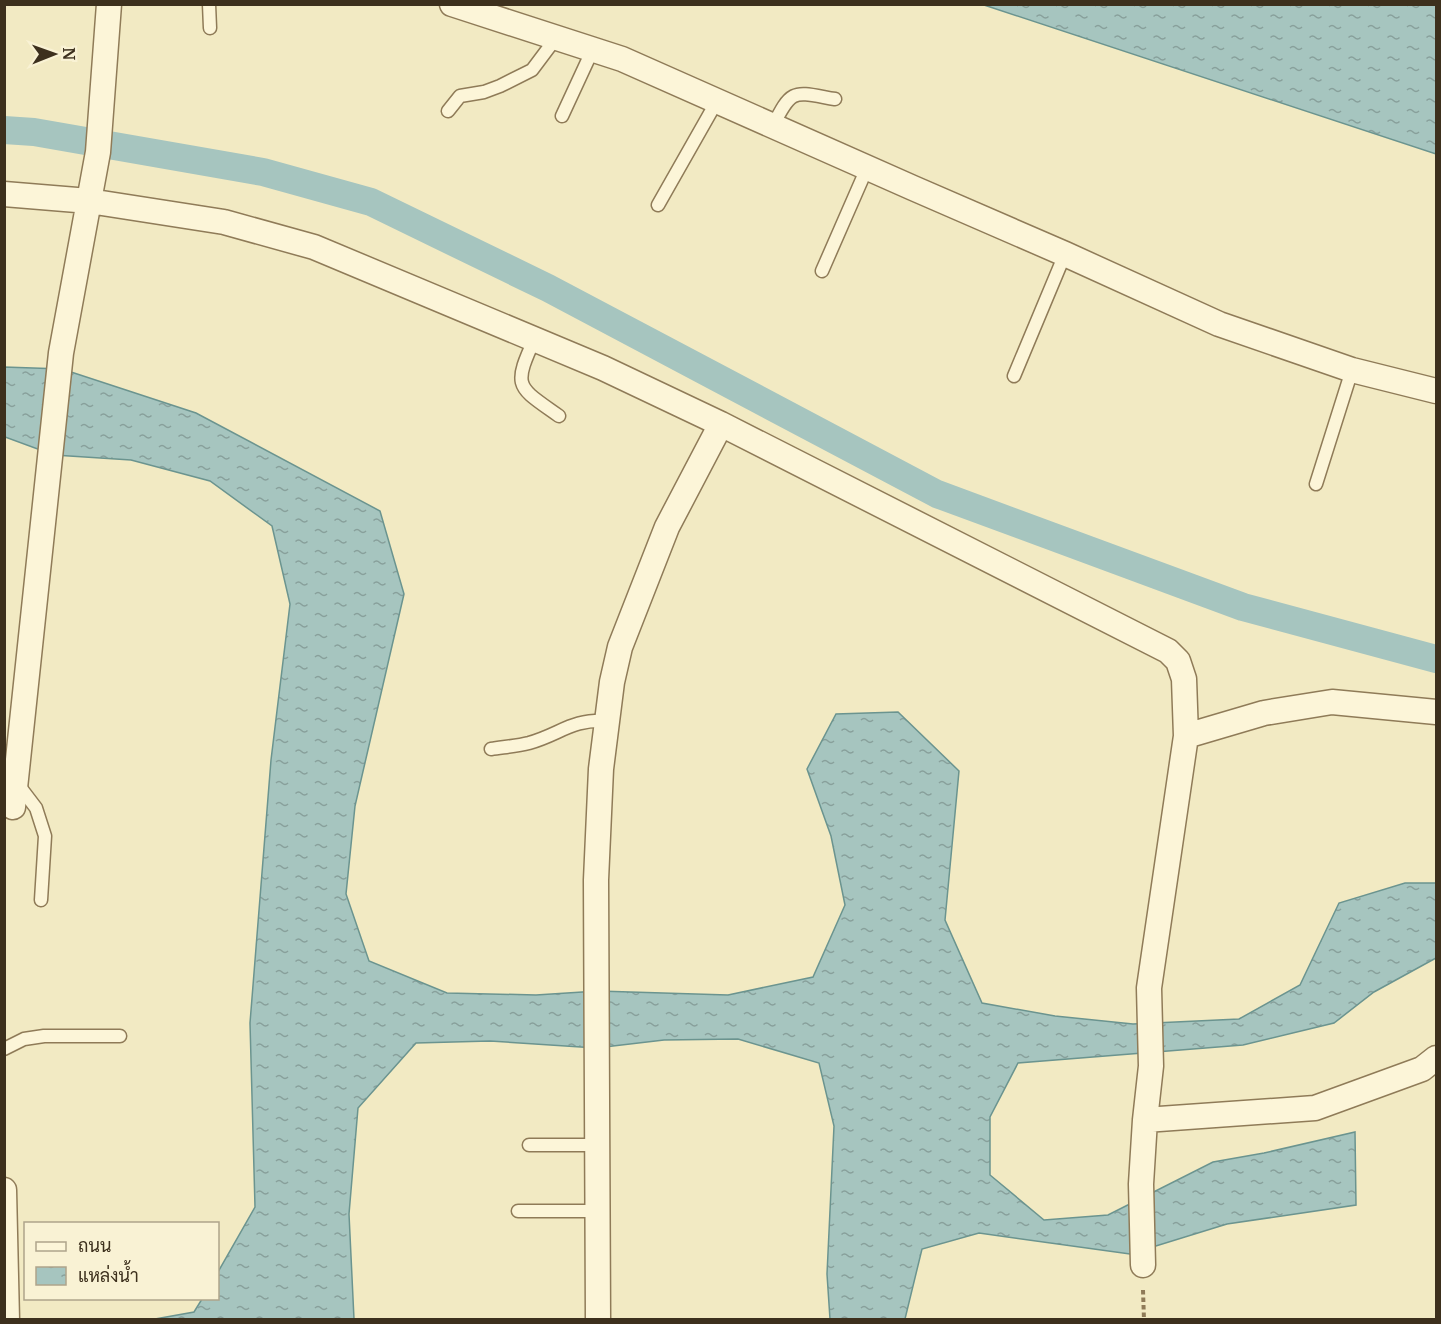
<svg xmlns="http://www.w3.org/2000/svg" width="1441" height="1324" viewBox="0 0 1441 1324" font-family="Merriweather,Sarabun,serif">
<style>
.water{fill:url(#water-ripples);stroke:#6b948f;stroke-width:1.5}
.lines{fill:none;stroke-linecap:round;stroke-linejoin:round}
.canal{stroke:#a6c5bf;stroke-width:28}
.service-casing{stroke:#8f7b58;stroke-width:15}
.minor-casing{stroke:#8f7b58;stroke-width:27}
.path{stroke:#8f7b58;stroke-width:4;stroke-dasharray:4.5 3;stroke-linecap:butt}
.service{stroke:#fcf5d8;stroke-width:12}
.minor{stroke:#fcf5d8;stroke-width:24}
</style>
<defs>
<pattern id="water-ripples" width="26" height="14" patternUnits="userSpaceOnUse" patternTransform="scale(1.5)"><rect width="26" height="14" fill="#a6c5bf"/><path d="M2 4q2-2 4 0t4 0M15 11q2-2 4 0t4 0" fill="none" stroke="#88a09b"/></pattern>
</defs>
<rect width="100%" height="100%" fill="#f2eac3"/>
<path class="water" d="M 984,5 L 1436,5 L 1436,154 Z
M 4,367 L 62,369 L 196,413 L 380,511 L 404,594 L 355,806 L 346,894 L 369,961 L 447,993 L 536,995 L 598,991 L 728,995 L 813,977 L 845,905 L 831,836 L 807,769 L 836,714 L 898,712 L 959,771 L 945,920 L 982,1003 L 1055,1016 L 1133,1024 L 1239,1019 L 1300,985 L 1339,903 L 1405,883 L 1436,883 L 1436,958 L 1374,992 L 1334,1023 L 1243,1045 L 1018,1063 L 990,1117 L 990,1175 L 1044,1220 L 1108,1215 L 1213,1162 L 1264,1153 L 1355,1132 L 1356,1205 L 1227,1224 L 1130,1254 L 979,1233 L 922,1249 L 905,1319 L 830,1319 L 827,1274 L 834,1126 L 819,1063 L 738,1039 L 664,1040 L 596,1048 L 490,1041 L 416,1043 L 358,1108 L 349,1214 L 354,1319 L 155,1319 L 194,1312 L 202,1299 L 218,1298 L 218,1272 L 255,1207 L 250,1023 L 271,760 L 290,604 L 272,526 L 210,481 L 131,460 L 54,455 L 5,437 Z"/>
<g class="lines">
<path class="canal" d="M 4,130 L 34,132 L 263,172 L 371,202 L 548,288 L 937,494 L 1243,607 L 1436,659"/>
<g class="service-casing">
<path id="service" d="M 209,4 L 210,28
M 448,111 L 460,96 L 484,92 L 500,86 L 532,70 L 556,38
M 562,116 L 593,49
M 773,126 C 792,87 794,92 835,99
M 658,205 L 717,101
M 822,271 L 867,168
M 535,338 C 512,388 517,386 559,416
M 1014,376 L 1065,254
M 1316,484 L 1352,370
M 491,749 C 504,747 517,746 529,743 C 561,734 571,719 607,721
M 17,783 L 36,808 L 45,836 L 41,900
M 4,1049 L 24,1039 L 44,1036 L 120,1036
M 529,1145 L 597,1145
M 518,1211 L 597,1211"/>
</g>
<g class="minor-casing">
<path id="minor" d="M 452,4 L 622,59 L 913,188 L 1065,254 L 1219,324 L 1352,370 L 1436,391
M 4,194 L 89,201 L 224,222 L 314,247 L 603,368 L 721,424
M 1186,736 L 1264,713 L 1332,702 L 1436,712
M 13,807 L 61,353 L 98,152 L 109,4
M 1145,1120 L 1315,1108 L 1422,1069 L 1436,1058
M 4,1190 L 7,1320
M 598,1320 L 596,880 L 601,769 L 612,682 L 620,647 L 667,527 L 721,424 L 1168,651 L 1178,661 L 1184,679 L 1186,736 L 1149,988 L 1151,1066 L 1145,1120 L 1141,1184 L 1143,1265"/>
</g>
<path class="path" d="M 1143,1290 L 1144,1320"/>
<use href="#service" class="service"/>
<use href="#minor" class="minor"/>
</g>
<rect width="1441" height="1324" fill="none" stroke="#3d301d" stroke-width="12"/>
<rect x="24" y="1222" width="195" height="78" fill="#f9f2d4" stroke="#aea48b" stroke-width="1.5"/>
<rect x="36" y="1242" width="30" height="9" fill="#fcf5d8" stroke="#aea48b" stroke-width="1.5"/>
<text x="78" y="1252" font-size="18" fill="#3d301d">ถนน</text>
<rect x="36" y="1267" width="30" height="18" fill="url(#water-ripples)" stroke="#aea48b" stroke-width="1.5"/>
<text x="78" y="1282" font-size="18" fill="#3d301d">แหล่งน้ำ</text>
<g transform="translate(54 54) rotate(89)" stroke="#f9f2d4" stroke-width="4.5" paint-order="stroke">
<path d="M0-4.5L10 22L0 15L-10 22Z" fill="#3d301d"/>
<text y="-9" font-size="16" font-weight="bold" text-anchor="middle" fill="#3d301d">N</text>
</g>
</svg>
